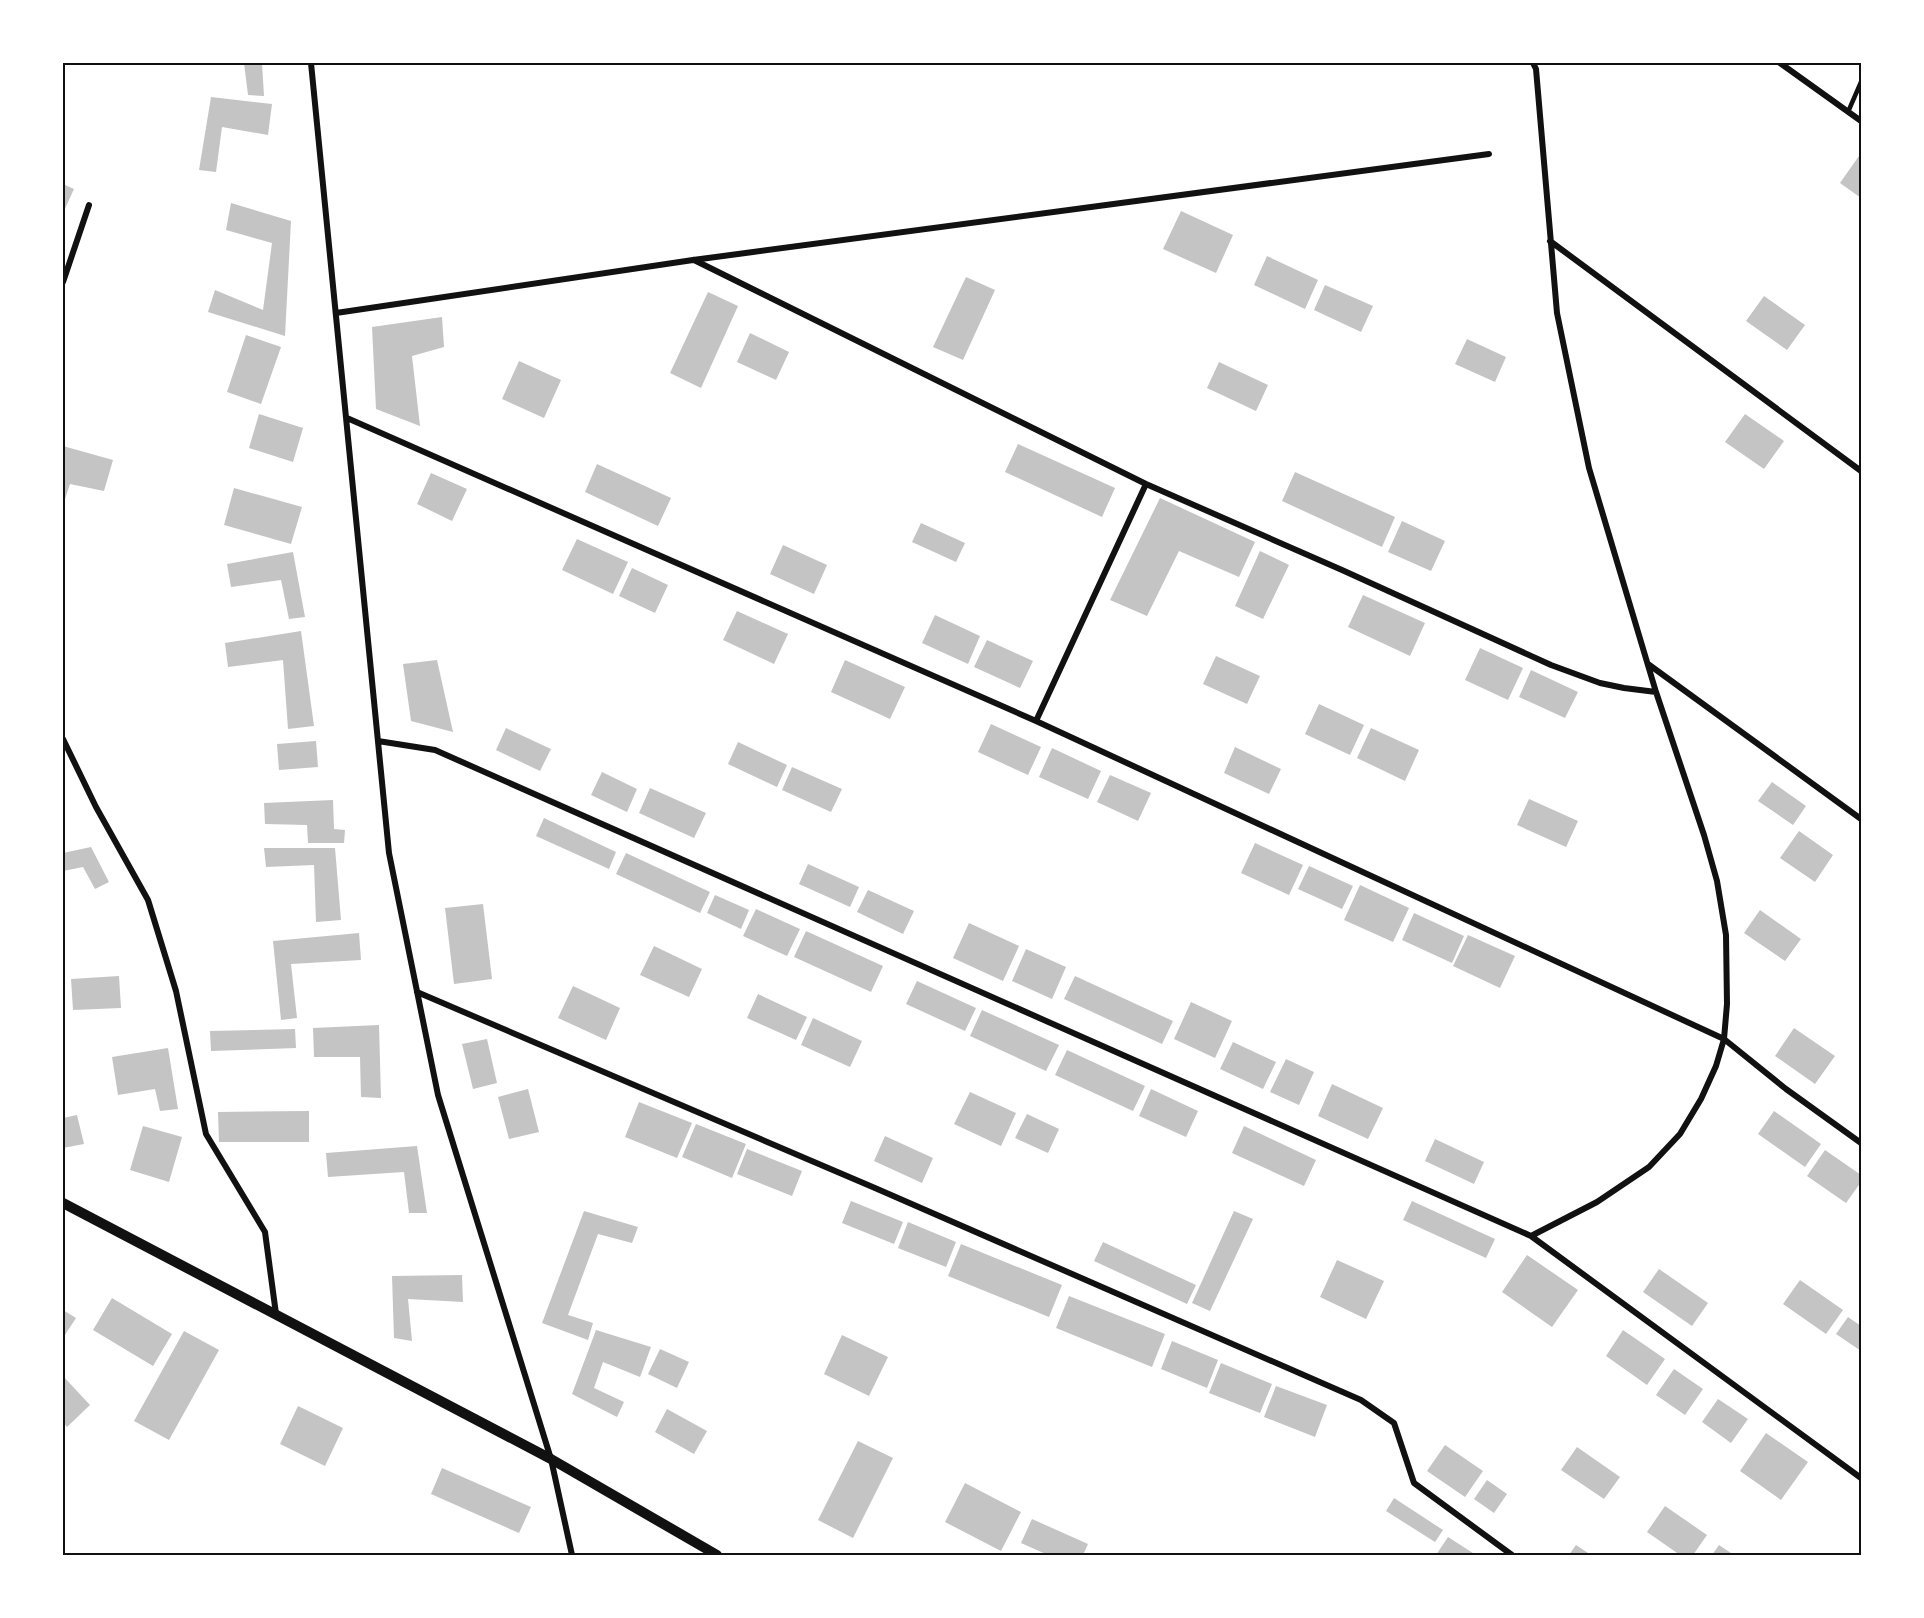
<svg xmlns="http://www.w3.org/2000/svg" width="1924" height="1618" viewBox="0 0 1924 1618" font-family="'Open Sans',sans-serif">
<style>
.building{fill:#c4c4c4}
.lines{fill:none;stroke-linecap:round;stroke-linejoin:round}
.service{stroke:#111;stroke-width:4.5}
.minor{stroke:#111;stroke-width:6}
.tertiary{stroke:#111;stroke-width:10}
.neatline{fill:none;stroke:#111;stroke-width:2}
</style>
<rect width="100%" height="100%" fill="#fff"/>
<path class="building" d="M 244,63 L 262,63 L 264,96 L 248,95 Z
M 211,97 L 272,104 L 268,135 L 222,127 L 216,172 L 199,170 Z
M 1861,153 L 1861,198 L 1840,183 Z
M 63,184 L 74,189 L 63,213 Z
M 231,203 L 291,221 L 285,336 L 208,312 L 215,290 L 263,310 L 272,243 L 226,230 Z
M 1181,211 L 1233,235 L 1216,273 L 1163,249 Z
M 1267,256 L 1318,280 L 1305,309 L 1254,285 Z
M 966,277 L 995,290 L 963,360 L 933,347 Z
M 1325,285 L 1373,306 L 1361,332 L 1314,310 Z
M 708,292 L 738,306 L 701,388 L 670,373 Z
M 1764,296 L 1805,325 L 1787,350 L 1746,321 Z
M 442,317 L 444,347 L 412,356 L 420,426 L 376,409 L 372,327 Z
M 750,333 L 789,352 L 776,380 L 737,362 Z
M 246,335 L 281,347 L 261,404 L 227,392 Z
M 1467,339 L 1506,357 L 1495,382 L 1455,364 Z
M 519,361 L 561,380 L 544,418 L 502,399 Z
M 1219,362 L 1268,385 L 1256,411 L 1207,388 Z
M 259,414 L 303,428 L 293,462 L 249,448 Z
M 1745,414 L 1784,441 L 1764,469 L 1725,442 Z
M 1018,444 L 1115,488 L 1102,517 L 1005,472 Z
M 63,446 L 113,460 L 104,491 L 70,484 L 63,505 Z
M 597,464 L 671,498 L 658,526 L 585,492 Z
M 1295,472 L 1395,517 L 1382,547 L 1282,501 Z
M 431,473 L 467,489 L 452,521 L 417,504 Z
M 234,488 L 302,507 L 291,544 L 224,525 Z
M 1160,498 L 1255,542 L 1239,577 L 1179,551 L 1147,616 L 1110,600 Z
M 1402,521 L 1445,541 L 1431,571 L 1388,552 Z
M 921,523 L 965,543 L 956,562 L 912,542 Z
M 577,539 L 628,562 L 613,594 L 562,570 Z
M 783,545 L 827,565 L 814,594 L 770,574 Z
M 1260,551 L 1289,565 L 1263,619 L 1235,606 Z
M 293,552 L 305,617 L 289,619 L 281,580 L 231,587 L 227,564 Z
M 632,568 L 668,585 L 655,613 L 619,596 Z
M 1363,595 L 1425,623 L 1410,656 L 1348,627 Z
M 737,611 L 788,634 L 774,664 L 723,640 Z
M 935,615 L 980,636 L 968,664 L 922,643 Z
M 301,631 L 314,726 L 288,729 L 283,660 L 228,667 L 225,643 Z
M 987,640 L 1033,661 L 1020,688 L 974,667 Z
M 1480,648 L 1523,668 L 1508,700 L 1465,680 Z
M 1216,656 L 1260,676 L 1247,704 L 1203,684 Z
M 437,660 L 453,732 L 411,721 L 403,664 Z
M 845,660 L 905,687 L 890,719 L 831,692 Z
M 1531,670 L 1578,692 L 1565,718 L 1519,697 Z
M 1319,704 L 1364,725 L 1350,755 L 1305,734 Z
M 991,724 L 1041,747 L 1028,775 L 978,752 Z
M 506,728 L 551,749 L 540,771 L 496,750 Z
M 1371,728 L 1419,750 L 1405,781 L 1357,758 Z
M 316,741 L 318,767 L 279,770 L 277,744 Z
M 738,742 L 787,765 L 777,787 L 728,764 Z
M 1235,747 L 1281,769 L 1269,794 L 1224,773 Z
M 1052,748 L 1101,771 L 1088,799 L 1039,777 Z
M 792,767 L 842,789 L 831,812 L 782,790 Z
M 602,772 L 637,789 L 627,812 L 591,795 Z
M 1110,775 L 1151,793 L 1138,821 L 1097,802 Z
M 1772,782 L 1806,806 L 1793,825 L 1758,801 Z
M 650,788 L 706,813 L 694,838 L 639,813 Z
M 1529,799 L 1578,821 L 1566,847 L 1517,825 Z
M 333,800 L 334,829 L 345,830 L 344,843 L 308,843 L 307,825 L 265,824 L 264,803 Z
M 544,818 L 616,852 L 609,869 L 536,836 Z
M 1799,831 L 1833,855 L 1815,882 L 1780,858 Z
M 1255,843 L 1303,865 L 1289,895 L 1241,873 Z
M 91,847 L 109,882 L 95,889 L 83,867 L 63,871 L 63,853 Z
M 264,848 L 335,848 L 341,920 L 316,922 L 314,865 L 266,867 Z
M 626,853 L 710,892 L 700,913 L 616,874 Z
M 808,864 L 859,887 L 850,907 L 799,884 Z
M 1309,866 L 1353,886 L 1342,909 L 1298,889 Z
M 1360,885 L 1409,908 L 1393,942 L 1344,920 Z
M 868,890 L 914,911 L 903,934 L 857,912 Z
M 715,895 L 749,910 L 741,929 L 707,913 Z
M 483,904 L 492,979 L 454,984 L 445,908 Z
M 756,909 L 800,929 L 787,956 L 743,936 Z
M 1760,910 L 1801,939 L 1785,961 L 1744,933 Z
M 1414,913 L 1464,936 L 1452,963 L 1402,940 Z
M 969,923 L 1019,946 L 1003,981 L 953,958 Z
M 806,931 L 883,966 L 871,992 L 794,957 Z
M 359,933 L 361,960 L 291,964 L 297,1018 L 281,1020 L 273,941 Z
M 1468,935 L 1515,956 L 1500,988 L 1453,966 Z
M 654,946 L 702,969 L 689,997 L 640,975 Z
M 1026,949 L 1066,967 L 1052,999 L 1012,981 Z
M 119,976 L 121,1008 L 73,1010 L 71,979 Z
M 1075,976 L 1173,1021 L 1162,1044 L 1064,999 Z
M 917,981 L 976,1008 L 965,1031 L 906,1004 Z
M 573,986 L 620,1008 L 606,1040 L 558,1018 Z
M 758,994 L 807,1017 L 796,1040 L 747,1018 Z
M 1191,1002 L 1232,1021 L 1215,1058 L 1174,1039 Z
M 982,1010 L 1059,1045 L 1046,1071 L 970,1036 Z
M 813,1018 L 862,1041 L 850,1067 L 801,1045 Z
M 379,1025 L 381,1098 L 361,1097 L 360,1057 L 314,1057 L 313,1028 Z
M 1794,1028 L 1835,1056 L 1815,1084 L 1775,1056 Z
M 295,1029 L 296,1048 L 211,1051 L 210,1031 Z
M 487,1039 L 497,1083 L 473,1089 L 462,1044 Z
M 1233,1042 L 1276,1062 L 1263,1089 L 1220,1069 Z
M 168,1048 L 178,1109 L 160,1111 L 155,1089 L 118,1095 L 112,1057 Z
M 1067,1050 L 1145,1086 L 1133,1111 L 1055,1075 Z
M 1286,1059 L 1314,1072 L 1299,1105 L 1270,1092 Z
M 1332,1084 L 1383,1108 L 1368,1139 L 1318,1116 Z
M 528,1089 L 539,1132 L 509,1139 L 498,1097 Z
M 1151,1089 L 1198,1111 L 1186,1137 L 1139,1116 Z
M 970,1092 L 1016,1113 L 1001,1146 L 954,1124 Z
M 639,1102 L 692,1123 L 677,1158 L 625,1137 Z
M 309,1111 L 309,1142 L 219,1142 L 218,1112 Z
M 1774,1111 L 1821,1144 L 1805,1167 L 1758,1134 Z
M 1027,1114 L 1059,1129 L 1048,1153 L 1015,1138 Z
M 77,1115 L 84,1144 L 63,1148 L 63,1118 Z
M 696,1124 L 746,1144 L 732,1178 L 682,1157 Z
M 143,1126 L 182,1137 L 169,1182 L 130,1170 Z
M 1244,1126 L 1316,1160 L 1304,1186 L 1232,1153 Z
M 885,1136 L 933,1158 L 922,1183 L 874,1161 Z
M 1435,1139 L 1484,1162 L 1474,1184 L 1425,1161 Z
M 417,1146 L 427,1213 L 409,1213 L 404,1172 L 328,1177 L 326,1153 Z
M 747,1149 L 802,1171 L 792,1196 L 737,1174 Z
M 1825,1150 L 1861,1175 L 1861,1182 L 1846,1203 L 1807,1176 Z
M 851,1201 L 903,1222 L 894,1244 L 842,1223 Z
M 1412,1201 L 1495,1239 L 1486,1258 L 1403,1220 Z
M 584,1211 L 638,1227 L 632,1243 L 598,1234 L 568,1315 L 593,1323 L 588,1340 L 542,1323 Z
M 1234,1211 L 1253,1219 L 1210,1311 L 1192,1303 Z
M 908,1222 L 956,1242 L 946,1267 L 898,1248 Z
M 1103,1242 L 1196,1285 L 1187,1304 L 1094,1261 Z
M 961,1244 L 1062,1285 L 1049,1317 L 948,1276 Z
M 1527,1255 L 1578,1290 L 1552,1327 L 1502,1292 Z
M 1337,1260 L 1384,1281 L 1366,1319 L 1320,1297 Z
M 1659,1269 L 1708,1303 L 1692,1326 L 1643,1292 Z
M 462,1275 L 463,1302 L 408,1299 L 412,1341 L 394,1338 L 392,1276 Z
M 1800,1280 L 1843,1310 L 1826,1334 L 1783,1304 Z
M 1069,1296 L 1165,1334 L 1152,1367 L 1056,1328 Z
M 112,1298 L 172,1334 L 153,1366 L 93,1330 Z
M 63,1310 L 76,1318 L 63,1338 Z
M 1848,1317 L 1861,1326 L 1861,1351 L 1836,1334 Z
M 596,1330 L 651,1347 L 640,1377 L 603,1362 L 594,1388 L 624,1402 L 617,1417 L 572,1394 Z
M 1623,1330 L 1665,1359 L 1647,1385 L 1606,1356 Z
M 184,1331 L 219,1350 L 169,1440 L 134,1421 Z
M 842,1335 L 888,1357 L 869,1396 L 824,1374 Z
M 1172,1341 L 1218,1360 L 1207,1388 L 1161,1369 Z
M 660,1349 L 689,1362 L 677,1388 L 648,1374 Z
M 1221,1363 L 1272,1384 L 1260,1413 L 1209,1393 Z
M 1674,1369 L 1703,1389 L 1685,1415 L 1656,1395 Z
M 63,1376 L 90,1405 L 67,1427 L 63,1422 Z
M 1276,1386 L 1327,1405 L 1315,1437 L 1264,1417 Z
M 1718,1399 L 1748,1419 L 1731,1443 L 1702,1422 Z
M 298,1406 L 343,1428 L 325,1466 L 280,1444 Z
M 667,1409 L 707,1431 L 694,1454 L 655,1432 Z
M 1766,1433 L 1808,1462 L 1781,1500 L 1740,1471 Z
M 858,1441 L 893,1458 L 853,1538 L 818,1520 Z
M 1445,1445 L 1483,1471 L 1465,1497 L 1427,1471 Z
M 1577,1447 L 1620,1477 L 1604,1499 L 1561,1470 Z
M 442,1468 L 531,1507 L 519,1533 L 431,1494 Z
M 1487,1480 L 1507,1494 L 1494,1513 L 1474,1499 Z
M 965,1483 L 1021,1512 L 1001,1551 L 945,1522 Z
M 1394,1498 L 1443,1530 L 1435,1542 L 1386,1511 Z
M 1665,1506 L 1707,1535 L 1693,1555 L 1680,1555 L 1647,1532 Z
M 1032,1519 L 1088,1544 L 1083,1555 L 1048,1555 L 1021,1543 Z
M 1448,1537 L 1476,1555 L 1436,1555 Z
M 1576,1545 L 1591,1555 L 1569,1555 Z
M 1719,1545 L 1734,1555 L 1712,1555 Z"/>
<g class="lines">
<path class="service" d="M 1848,112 L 1861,82"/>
<path class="minor" d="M 311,63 L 389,853 L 438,1095 L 551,1459 L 572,1555
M 1780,63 L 1861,121
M 1550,241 L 1861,471
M 694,260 L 1146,484 L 1342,570 L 1551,665 L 1600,683 L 1624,688 L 1656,692
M 63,282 L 89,205
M 336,313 L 693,260 L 1489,154
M 347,418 L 1036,721 L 1724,1039 L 1786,1089 L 1861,1143
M 1648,664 L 1861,819
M 1036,721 L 1146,484
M 63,739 L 96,807 L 148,900 L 176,991 L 206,1134 L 265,1232 L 276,1314
M 378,741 L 435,750 L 1531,1236 L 1861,1478
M 417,992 L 875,1188 L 1361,1400 L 1394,1423 L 1414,1483 L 1512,1555
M 1531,1236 L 1597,1202 L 1649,1167 L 1680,1134 L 1701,1099 L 1716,1066 L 1724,1039 L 1727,1004 L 1726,935 L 1717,881 L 1704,835 L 1656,692 L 1589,468 L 1557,313 L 1536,69 L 1533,63"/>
<path class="tertiary" d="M 63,1203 L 551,1459 L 717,1555"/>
</g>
<rect width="1924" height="1618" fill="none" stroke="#ffffff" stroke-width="129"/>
<rect x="64" y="64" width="1796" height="1490" class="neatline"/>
</svg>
